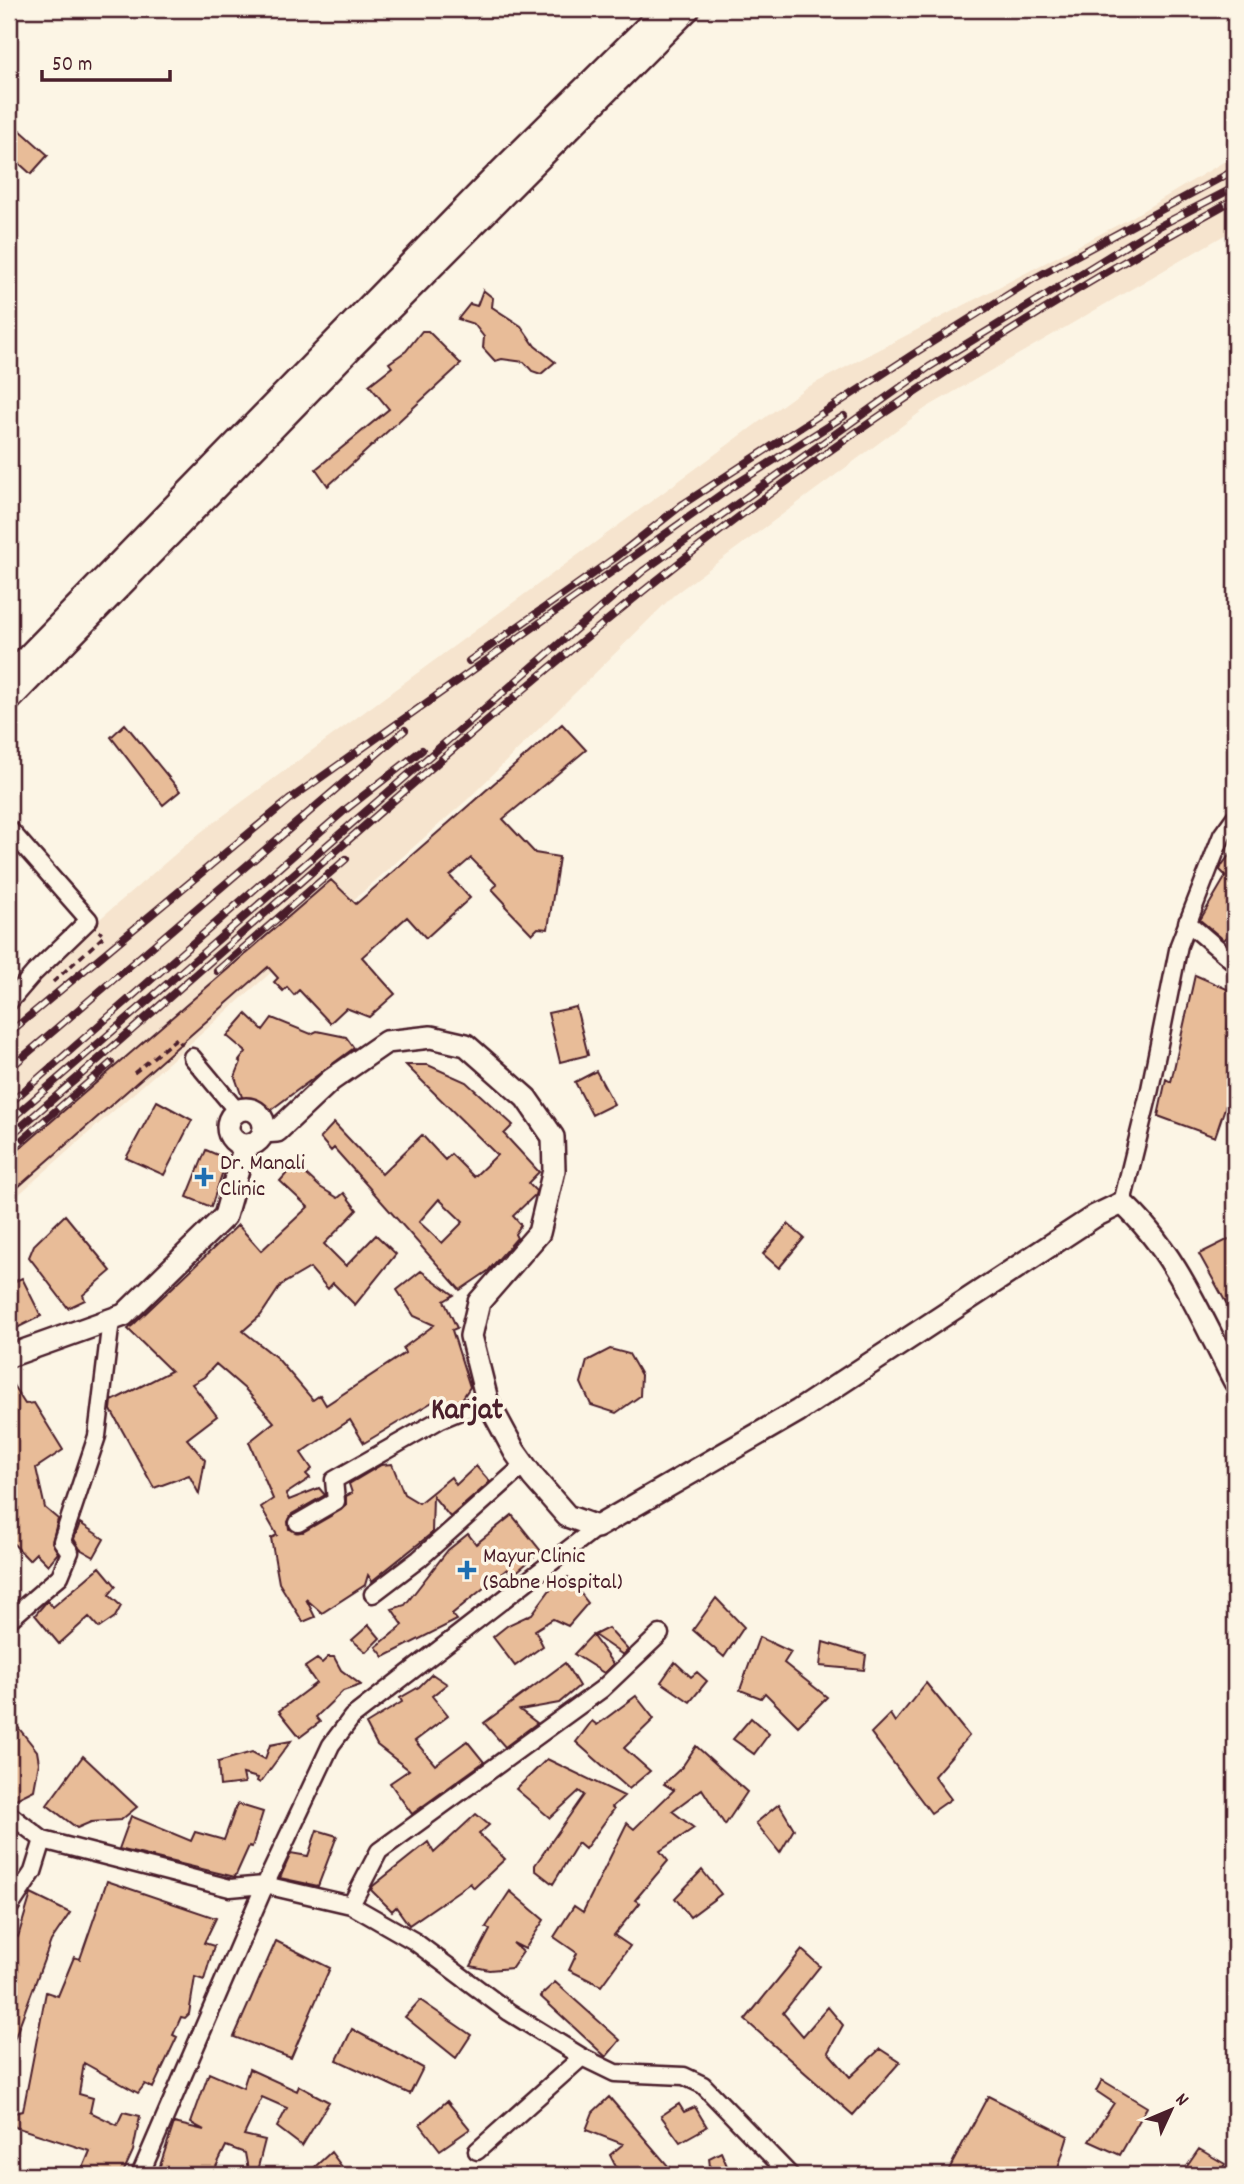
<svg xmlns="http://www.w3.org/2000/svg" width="1244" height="2184" viewBox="0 0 1244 2184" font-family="Dekko,sans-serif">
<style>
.built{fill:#f6e4ce}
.building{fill:#e8bc98;stroke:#4a1f2b;stroke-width:2;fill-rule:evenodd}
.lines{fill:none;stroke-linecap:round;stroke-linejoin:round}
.minor-casing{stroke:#4a1f2b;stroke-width:21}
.tertiary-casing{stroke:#4a1f2b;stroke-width:26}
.path{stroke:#4a1f2b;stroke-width:3.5;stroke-dasharray:7 5;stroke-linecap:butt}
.minor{stroke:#fcf5e5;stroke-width:16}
.tertiary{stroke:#fcf5e5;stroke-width:21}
.rail-casing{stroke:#4a1f2b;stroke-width:8}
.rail{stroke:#fcf5e5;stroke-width:5;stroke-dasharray:16;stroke-linecap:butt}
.poi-dot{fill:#1f6fb2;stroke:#fcf5e5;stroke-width:2.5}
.labels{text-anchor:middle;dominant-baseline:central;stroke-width:7;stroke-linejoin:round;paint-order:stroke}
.poi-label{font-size:23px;fill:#4a1f2b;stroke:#fcf5e5;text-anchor:start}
.district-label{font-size:30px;font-weight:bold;fill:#4a1f2b;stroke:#fcf5e5}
</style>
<rect width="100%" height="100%" fill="#fcf5e5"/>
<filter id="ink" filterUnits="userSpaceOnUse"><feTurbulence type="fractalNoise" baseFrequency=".0143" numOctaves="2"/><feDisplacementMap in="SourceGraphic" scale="14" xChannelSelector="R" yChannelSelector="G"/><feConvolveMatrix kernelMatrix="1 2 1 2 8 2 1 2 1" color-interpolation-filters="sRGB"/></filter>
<g filter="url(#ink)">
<path class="built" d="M 1235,155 L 1235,229 L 926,408 L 675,594 L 467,800 L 9,1203 L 9,997 L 201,832 L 804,389 L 1127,220 Z"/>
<path class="building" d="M 20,130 L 48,155 L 31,174 L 9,154 L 9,142 Z
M 483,290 L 493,298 L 492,307 L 521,326 L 535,346 L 555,362 L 541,374 L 532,371 L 524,362 L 502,359 L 495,361 L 483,348 L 484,337 L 474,324 L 458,319 L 470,304 L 477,306 Z
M 422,331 L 428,331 L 461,364 L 328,486 L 316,469 L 389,409 L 369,385 L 392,367 L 389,363 L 406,351 Z
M 125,724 L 180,791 L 163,805 L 111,737 Z
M 562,724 L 586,750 L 503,819 L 535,853 L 559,857 L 548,929 L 538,928 L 532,934 L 505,906 L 506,904 L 492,889 L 497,885 L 471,858 L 450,876 L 470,898 L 426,938 L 407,917 L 362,957 L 395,994 L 369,1017 L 346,1008 L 330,1023 L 299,990 L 294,995 L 287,987 L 283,991 L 274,982 L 278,978 L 268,967 L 9,1195 L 9,1158 L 331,880 L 356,904 Z
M 1235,848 L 1235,930 L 1224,940 L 1200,920 L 1226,876 L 1220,870 L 1222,865 Z
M 1195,975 L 1234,992 L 1227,1033 L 1235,1028 L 1235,1087 L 1232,1087 L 1215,1137 L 1158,1116 L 1166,1079 L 1171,1082 Z
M 576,1007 L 588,1055 L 560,1062 L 548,1013 Z
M 246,1014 L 263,1030 L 272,1018 L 311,1034 L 317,1031 L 346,1037 L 354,1048 L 264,1115 L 242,1097 L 235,1077 L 241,1062 L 239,1061 L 246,1052 L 227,1036 Z
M 406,1065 L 428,1065 L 466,1082 L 513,1125 L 504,1134 L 539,1172 L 528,1183 L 536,1191 L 535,1195 L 513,1216 L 521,1225 L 515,1234 L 517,1238 L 488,1271 L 460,1290 L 334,1148 L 331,1151 L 320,1138 L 334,1123 L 382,1174 L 422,1135 L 445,1160 L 451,1154 L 474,1177 L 497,1155 ZM 439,1199 L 463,1222 L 442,1243 L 419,1222 Z
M 596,1071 L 614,1104 L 592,1115 L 575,1082 Z
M 157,1101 L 192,1120 L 164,1175 L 126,1158 Z
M 206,1150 L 227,1159 L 211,1207 L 187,1197 Z
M 295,1164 L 320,1187 L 338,1198 L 344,1193 L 357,1210 L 324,1244 L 346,1266 L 376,1235 L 396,1254 L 355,1305 L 333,1283 L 328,1289 L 310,1268 L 281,1285 L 261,1315 L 243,1331 L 277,1358 L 313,1400 L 320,1395 L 326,1405 L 405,1353 L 403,1348 L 434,1325 L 414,1316 L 397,1290 L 421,1271 L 454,1295 L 444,1301 L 457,1328 L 452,1330 L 470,1387 L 462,1399 L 439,1408 L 434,1401 L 364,1443 L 350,1420 L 301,1453 L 312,1469 L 306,1474 L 310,1478 L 286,1494 L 289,1500 L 319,1488 L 325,1495 L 292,1514 L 288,1522 L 289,1529 L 303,1532 L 341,1510 L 346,1505 L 346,1496 L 352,1493 L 349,1484 L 381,1465 L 392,1464 L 404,1494 L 419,1503 L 451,1477 L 456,1485 L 476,1466 L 490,1482 L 450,1517 L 433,1496 L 432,1533 L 372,1581 L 368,1575 L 365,1585 L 322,1613 L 306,1599 L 315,1617 L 303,1622 L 279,1583 L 271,1538 L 277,1535 L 261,1507 L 273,1499 L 249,1442 L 274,1422 L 246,1390 L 216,1364 L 204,1377 L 192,1384 L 217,1416 L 187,1439 L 205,1460 L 199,1494 L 189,1475 L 154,1488 L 111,1410 L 112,1401 L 171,1371 L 128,1329 L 133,1325 L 238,1225 L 261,1251 L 308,1207 L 280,1181 Z
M 65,1215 L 111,1271 L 83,1295 L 85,1300 L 68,1308 L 29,1257 L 34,1245 Z
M 788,1224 L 804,1238 L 779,1268 L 763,1254 Z
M 1235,1236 L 1235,1319 L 1199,1254 Z
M 22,1278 L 41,1316 L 9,1332 L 9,1284 Z
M 610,1349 L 629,1354 L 641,1375 L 640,1396 L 616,1413 L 591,1405 L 581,1383 L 587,1361 Z
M 9,1379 L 25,1404 L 34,1403 L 63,1450 L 36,1468 L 45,1508 L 58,1519 L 52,1542 L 58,1553 L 48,1565 L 36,1553 L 29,1560 L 9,1539 Z
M 512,1515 L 541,1551 L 513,1575 L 507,1569 L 452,1614 L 457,1620 L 384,1657 L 376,1647 L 403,1625 L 392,1609 L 405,1605 L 448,1550 L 468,1534 L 476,1544 Z
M 80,1523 L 104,1539 L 94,1557 L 80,1549 L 74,1539 Z
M 100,1567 L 116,1586 L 109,1595 L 121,1606 L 115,1617 L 99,1628 L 89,1617 L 59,1644 L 35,1615 L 47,1601 L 53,1607 Z
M 568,1577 L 588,1603 L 568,1626 L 553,1619 L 535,1630 L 543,1646 L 515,1666 L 493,1637 L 508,1625 L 532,1614 L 552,1587 Z
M 716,1598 L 744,1627 L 724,1657 L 693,1630 Z
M 369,1625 L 380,1638 L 366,1652 L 352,1640 Z
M 608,1628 L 628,1650 L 623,1655 L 594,1635 Z
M 592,1635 L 613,1664 L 604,1673 L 574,1654 Z
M 759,1637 L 791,1652 L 784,1663 L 827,1697 L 798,1726 L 765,1693 L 761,1698 L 740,1690 Z
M 823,1642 L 866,1655 L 864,1670 L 820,1666 Z
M 328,1657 L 334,1657 L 341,1670 L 361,1685 L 343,1691 L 316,1717 L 320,1722 L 300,1737 L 279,1711 L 316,1683 L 305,1667 L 317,1659 L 322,1663 Z
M 675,1662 L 691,1677 L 697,1672 L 707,1681 L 690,1702 L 661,1682 Z
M 565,1663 L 579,1686 L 559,1703 L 520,1710 L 537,1723 L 505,1747 L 484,1723 Z
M 432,1674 L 447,1684 L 432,1696 L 448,1716 L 415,1741 L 435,1765 L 467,1741 L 484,1762 L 412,1814 L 390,1783 L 409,1770 L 377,1745 L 366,1724 L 402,1702 L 400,1698 L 419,1687 Z
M 926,1683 L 969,1736 L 934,1776 L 951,1799 L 931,1813 L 871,1733 L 890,1714 L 895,1722 Z
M 636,1696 L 654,1719 L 624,1748 L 650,1771 L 629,1789 L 576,1742 L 592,1721 L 597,1725 Z
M 9,1716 L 37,1751 L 39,1763 L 34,1790 L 16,1799 L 9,1797 Z
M 751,1718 L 769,1734 L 754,1754 L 733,1739 Z
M 291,1741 L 260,1783 L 257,1781 L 258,1778 L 243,1774 L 245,1783 L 220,1786 L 218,1762 L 252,1752 L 265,1759 L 270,1745 Z
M 696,1746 L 747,1792 L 725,1825 L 702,1789 L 672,1811 L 694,1828 L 660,1851 L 668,1861 L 635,1900 L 640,1903 L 614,1935 L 630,1946 L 601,1986 L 569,1970 L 577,1953 L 554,1937 L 574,1906 L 583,1912 L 627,1823 L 634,1829 L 674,1790 L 664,1784 L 682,1767 Z
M 83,1756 L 137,1807 L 121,1820 L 91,1822 L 77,1828 L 47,1805 Z
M 547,1759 L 624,1796 L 612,1807 L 614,1809 L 585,1849 L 578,1843 L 553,1884 L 535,1870 L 535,1865 L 584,1795 L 579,1791 L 550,1818 L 516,1789 Z
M 237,1804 L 263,1812 L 252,1847 L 249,1846 L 235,1877 L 119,1849 L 131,1816 L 191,1841 L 195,1832 L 224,1840 Z
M 779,1804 L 794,1829 L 780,1853 L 756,1823 Z
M 476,1814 L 489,1825 L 479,1834 L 505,1859 L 474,1888 L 470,1883 L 409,1925 L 396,1907 L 392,1911 L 371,1890 L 373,1886 L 428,1842 L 434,1853 Z
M 317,1830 L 337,1836 L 318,1886 L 280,1878 L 291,1853 L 308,1856 Z
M 702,1870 L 721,1894 L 690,1917 L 675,1898 Z
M 107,1881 L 216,1918 L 204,1943 L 214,1946 L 204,1980 L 195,1977 L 189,2014 L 185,2018 L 181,2017 L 173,2035 L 177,2037 L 153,2088 L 145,2084 L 138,2093 L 84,2063 L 79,2094 L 93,2098 L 90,2112 L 117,2125 L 123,2112 L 140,2116 L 133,2151 L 122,2175 L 80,2175 L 90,2151 L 15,2127 L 12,2122 L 14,2113 L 23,2111 L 46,1992 L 58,1996 L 74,1957 L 80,1959 Z
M 510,1891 L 544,1920 L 525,1949 L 513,1943 L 523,1952 L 512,1968 L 489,1970 L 471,1966 L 490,1930 L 486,1927 Z
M 31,1894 L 70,1913 L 51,1941 L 9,2053 L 9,1931 L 18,1937 Z
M 276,1941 L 330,1968 L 291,2058 L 234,2037 Z
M 802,1950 L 820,1966 L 783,2013 L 803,2036 L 828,2007 L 843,2025 L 828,2052 L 850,2077 L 880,2049 L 900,2062 L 853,2115 L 745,2020 Z
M 555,1982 L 620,2040 L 606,2057 L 540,1996 Z
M 420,2000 L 471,2035 L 456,2058 L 405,2017 Z
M 352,2029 L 423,2068 L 410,2094 L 337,2060 Z
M 249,2069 L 297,2091 L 299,2086 L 329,2102 L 302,2146 L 277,2127 L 287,2108 L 262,2097 L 244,2135 L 265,2140 L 256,2175 L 249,2175 L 245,2153 L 226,2146 L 212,2175 L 157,2175 L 174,2123 L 204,2130 L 191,2123 L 209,2073 L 243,2088 Z
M 1102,2080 L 1147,2107 L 1120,2155 L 1089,2141 L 1114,2103 L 1096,2091 Z
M 988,2096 L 1068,2136 L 1056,2175 L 946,2175 Z
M 609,2097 L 669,2167 L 663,2175 L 620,2175 L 610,2155 L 623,2144 L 586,2130 L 593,2112 Z
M 447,2101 L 470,2129 L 440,2150 L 420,2124 Z
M 679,2104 L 684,2112 L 695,2107 L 707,2127 L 680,2142 L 661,2116 Z
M 1199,2149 L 1225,2164 L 1218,2175 L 1181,2175 Z
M 331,2152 L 348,2175 L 306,2175 Z
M 721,2152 L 731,2175 L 711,2175 L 709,2158 Z"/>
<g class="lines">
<g class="minor-casing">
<path id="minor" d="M 9,829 L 89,920 L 34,973 L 9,1002
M 1187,922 L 1235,963
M 192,1057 L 237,1111
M 1122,1203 L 1150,1089 L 1179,945 L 1222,835 L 1235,817
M 298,1523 L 336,1501 L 334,1480 L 441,1419 L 487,1400
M 373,1594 L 419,1559 L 524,1465
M 9,1620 L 60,1576 L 70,1552 L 62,1541 L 97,1436 L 111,1320
M 9,1814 L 43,1840 L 33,1872 L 9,1908
M 43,1840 L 230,1888 L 265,1885 L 351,1905 L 414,1941 L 509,2012 L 582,2057 L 615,2073 L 684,2076 L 703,2085 L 790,2175
M 351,1905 L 379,1851 L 602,1689 L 660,1634
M 477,2151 L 582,2057
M 140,2175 L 265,1885 L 331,1745 L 352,1717 L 597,1527"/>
</g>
<g class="tertiary-casing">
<path id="tertiary" d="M 9,675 L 491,180 L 664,9
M 9,701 L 355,345 L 689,9
M228 1127a18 18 0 1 1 36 0a18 18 0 1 1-36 0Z
M 263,1132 L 277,1131 L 331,1080 L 386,1042 L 431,1037 L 466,1045 L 526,1098 L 553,1137 L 554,1170 L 539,1233 L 479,1302 L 471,1336 L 487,1400 L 515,1452 L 533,1477 L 567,1516 L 597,1527 L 798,1411 L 1095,1216 L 1122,1203 C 1174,1249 1203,1321 1235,1382
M 9,1356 L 124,1315 L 225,1216 L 245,1145"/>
</g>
<path class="path" d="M 53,982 L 104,936 L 99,931
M 134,1073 L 177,1038 L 182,1045"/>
<use href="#minor" class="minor"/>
<use href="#tertiary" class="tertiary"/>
<g class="rail-casing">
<path id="rail" d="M 469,661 L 616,557 L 683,504 L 918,351 L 1033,279 L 1235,170
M 217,971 L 346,859
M 9,1033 L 289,800 L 733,486 L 844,416
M 9,1069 L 405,730
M 9,1104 L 345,810 L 422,750
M 9,1121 L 643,571 L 929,367 L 1150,231 L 1235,187
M 9,1137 C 223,953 431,761 652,584 C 833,439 1031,311 1235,199
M 9,1151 L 111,1063"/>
</g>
<use href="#rail" class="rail"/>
</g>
</g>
<g class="poi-dot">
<path d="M200.5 1166.5h7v7h7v7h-7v7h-7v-7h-7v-7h7z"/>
<path d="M463.5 1559.5h7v7h7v7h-7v7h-7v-7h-7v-7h7z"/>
</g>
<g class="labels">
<g class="poi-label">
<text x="220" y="1164">Dr. Manali<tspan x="220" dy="26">Clinic</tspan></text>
<text x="483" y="1557">Mayur Clinic<tspan x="483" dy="26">(Sabne Hospital)</tspan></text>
</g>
<g class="district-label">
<text x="467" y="1412">Karjat</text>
</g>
</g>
<rect width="1244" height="2184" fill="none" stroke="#fcf5e5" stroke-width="35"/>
<rect x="18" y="18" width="1209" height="2149" fill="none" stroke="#4a1f2b" stroke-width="2.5" filter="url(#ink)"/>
<g transform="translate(1171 2110) rotate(46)" stroke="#fcf5e5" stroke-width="5" paint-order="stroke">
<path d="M0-5L12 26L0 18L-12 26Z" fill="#4a1f2b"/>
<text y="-10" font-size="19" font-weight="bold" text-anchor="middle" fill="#4a1f2b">N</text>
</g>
<path d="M42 70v10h128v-10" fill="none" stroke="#4a1f2b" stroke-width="3.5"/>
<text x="52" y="70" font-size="21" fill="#4a1f2b" stroke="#fcf5e5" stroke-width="5" paint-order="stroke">50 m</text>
</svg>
